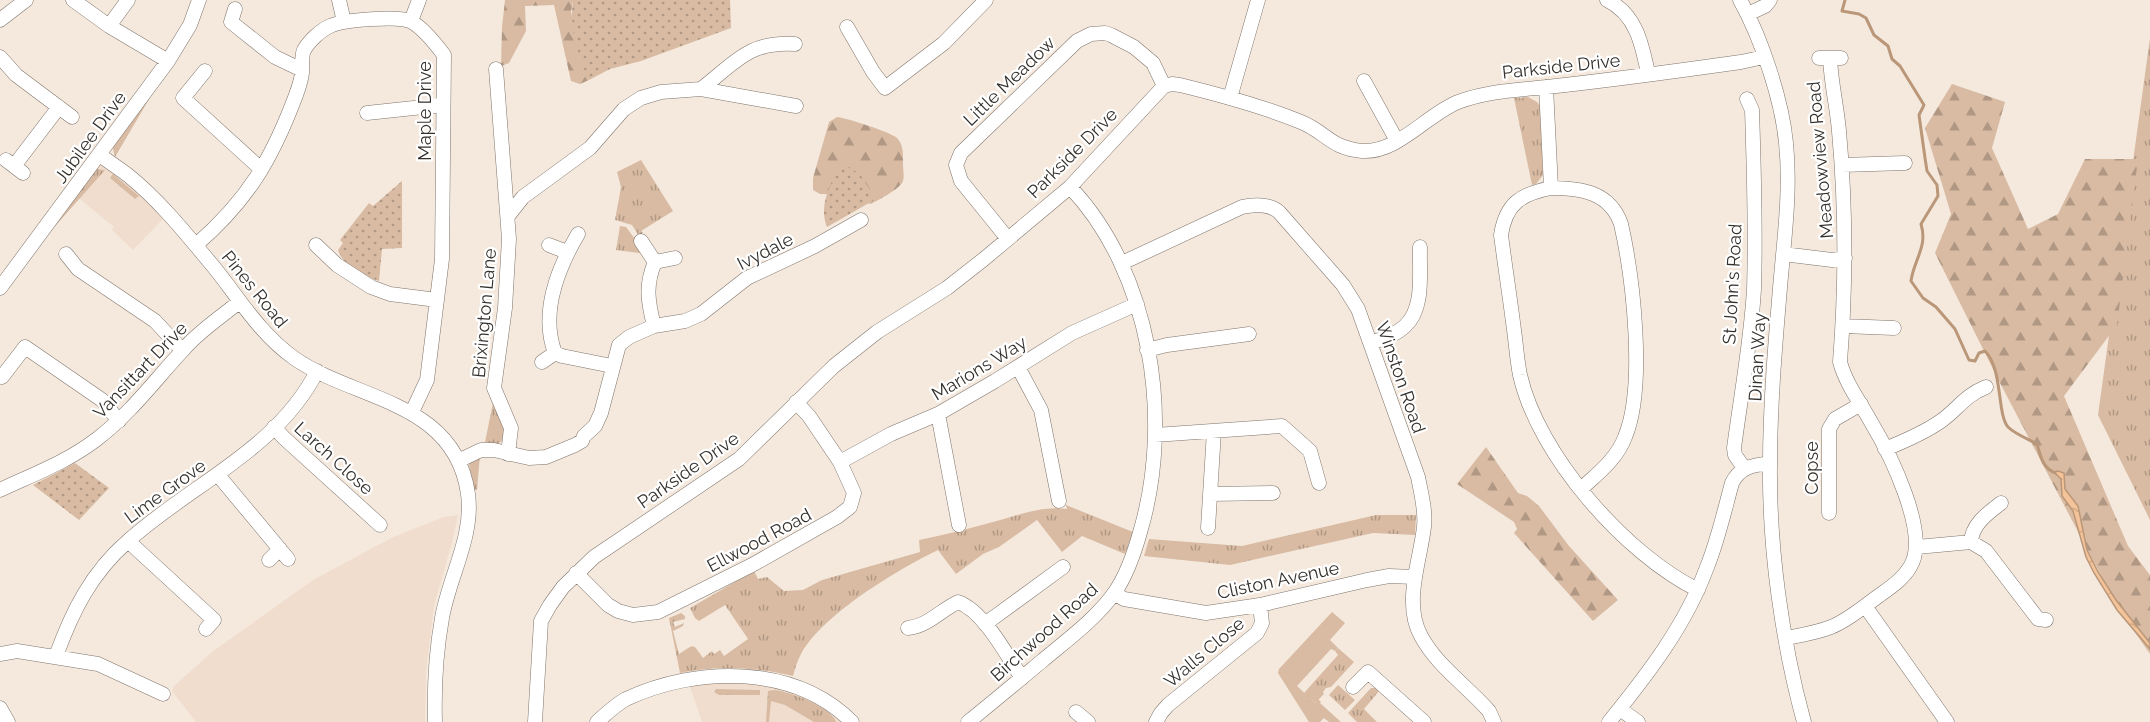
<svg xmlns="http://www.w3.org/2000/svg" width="2150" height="722" viewBox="0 0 2150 722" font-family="Raleway,sans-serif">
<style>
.built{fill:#f0ddce}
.grass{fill:url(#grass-tufts)}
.forest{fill:url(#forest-firs)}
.park{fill:url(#park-dots)}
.garden{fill:#d8bba2}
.water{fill:url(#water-ripples);stroke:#ba9778;stroke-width:1.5}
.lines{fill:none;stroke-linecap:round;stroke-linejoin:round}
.stream{stroke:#ba9778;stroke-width:3}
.minor-casing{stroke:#7f746b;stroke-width:15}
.minor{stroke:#fff;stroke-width:14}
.labels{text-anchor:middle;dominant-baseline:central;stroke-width:4.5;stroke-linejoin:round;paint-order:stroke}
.street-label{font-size:18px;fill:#34302c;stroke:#fff}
</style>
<defs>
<pattern id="grass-tufts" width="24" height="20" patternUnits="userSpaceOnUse" patternTransform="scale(1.5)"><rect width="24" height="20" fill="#d8bba2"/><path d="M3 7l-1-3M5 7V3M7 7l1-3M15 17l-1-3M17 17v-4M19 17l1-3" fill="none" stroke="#b09884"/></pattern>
<pattern id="forest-firs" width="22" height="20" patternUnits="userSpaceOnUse" patternTransform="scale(1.5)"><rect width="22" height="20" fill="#d8bba2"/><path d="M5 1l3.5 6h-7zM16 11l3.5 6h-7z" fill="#b09884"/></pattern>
<pattern id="park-dots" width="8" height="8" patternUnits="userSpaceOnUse" patternTransform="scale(1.5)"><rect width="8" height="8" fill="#d8bba2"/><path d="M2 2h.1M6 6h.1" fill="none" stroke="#b09884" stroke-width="1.8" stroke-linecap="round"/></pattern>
<pattern id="water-ripples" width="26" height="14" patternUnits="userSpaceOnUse" patternTransform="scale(1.5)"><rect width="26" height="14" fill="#f4c399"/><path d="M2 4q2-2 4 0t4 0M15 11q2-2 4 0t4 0" fill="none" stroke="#d2a884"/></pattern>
</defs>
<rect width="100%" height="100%" fill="#f5e9de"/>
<path class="built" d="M 100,162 L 131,185 L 165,217 L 133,250 L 112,230 L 114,227 L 75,195 Z
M 458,515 L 453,539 L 434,606 L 426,671 L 425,722 L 196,722 L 172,691 L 174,686 L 212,652 L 313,580 L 393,537 L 444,517 Z
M 761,682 L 789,690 L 828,709 L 846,722 L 702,722 L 690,687 L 713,683 Z"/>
<path class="grass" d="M 2150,38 L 2150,520 L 2098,415 Z
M 158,84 L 115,157 L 113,149 L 114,143 Z
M 1528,97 L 1537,102 L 1540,106 L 1543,175 L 1536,184 L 1532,185 L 1514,98 Z
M 641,160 L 673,211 L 641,231 L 643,233 L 639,236 L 632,225 L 615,220 L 621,187 L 617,172 Z
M 98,169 L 105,170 L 41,242 L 92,172 Z
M 113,174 L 139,196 L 135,199 L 110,178 Z
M 620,226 L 626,227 L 644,251 L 639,253 L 616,250 Z
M 494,398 C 500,411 517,435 497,444 L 485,442 Z
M 480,455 L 477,490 L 473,489 L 469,464 L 472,459 Z
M 1066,505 L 1133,532 L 1125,554 L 1082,536 L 1062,552 L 1037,520 L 999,547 L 983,554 L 956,574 L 938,550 C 897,570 823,614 801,654 C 797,661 795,669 793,676 C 754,667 719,665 680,673 L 669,618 L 681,613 L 685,616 L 685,619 L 673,622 L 675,627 L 684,623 L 683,626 L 673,631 L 679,654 C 695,644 692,642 703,658 L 712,651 L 714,654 L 720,650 L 724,656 L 748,639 L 725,605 L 699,621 L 695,618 L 690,608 L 754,571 L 758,579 L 767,577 L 784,591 L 803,590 L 822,580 L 920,552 L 919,540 C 944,535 968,529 993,522 C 1017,516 1041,505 1067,509 Z
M 1376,515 L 1416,515 L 1415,535 L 1373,533 L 1230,565 L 1144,556 L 1149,539 L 1242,546 Z
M 1338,648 L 1354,662 L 1331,687 L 1326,688 L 1323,692 L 1324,694 L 1315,703 L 1304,693 L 1338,655 L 1335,651 Z
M 1338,685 L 1355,700 L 1345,710 L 1329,695 Z
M 1371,688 L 1378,688 L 1380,690 L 1364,709 L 1377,722 L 1357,722 L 1348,713 Z
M 716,689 L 760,690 L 760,695 L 719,695 L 714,692 Z
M 775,690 C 790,692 832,707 836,722 L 814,722 L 785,705 L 771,701 L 769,722 L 766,722 L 768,691 Z"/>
<path class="forest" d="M 505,0 L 573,0 L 571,12 L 589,80 L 580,84 L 571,81 L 554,5 L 525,6 L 526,31 L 509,63 L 501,66 L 502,27 Z
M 1952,84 L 2005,102 L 1992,148 L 2028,229 L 2058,214 L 2085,159 L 2138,159 L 2117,325 L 2064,396 L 2128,546 L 2150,575 L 2150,654 L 2118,608 L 2000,383 L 1935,253 L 1951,214 L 1925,128 Z
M 837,117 C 846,118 891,132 897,138 C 904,145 903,156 903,165 C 903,170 905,178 902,183 C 896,191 880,199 871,204 C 854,201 837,193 820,194 L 813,190 L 813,178 L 829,122 Z
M 1486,447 L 1518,493 L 1527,496 L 1539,506 L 1569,546 L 1618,600 L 1593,621 L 1514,533 L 1517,529 L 1514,522 L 1457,484 Z"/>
<path class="park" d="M 573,0 L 730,0 L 731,28 L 641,61 L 610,69 L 589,80 C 578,57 569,25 573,0 Z
M 841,164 L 859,173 L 876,199 L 827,227 C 818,205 831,183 841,164 Z
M 402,181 L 402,248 L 382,249 L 379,281 C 365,277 342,265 338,250 L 343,243 L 340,240 L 369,203 L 373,206 Z
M 75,463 L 109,488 L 79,520 L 33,485 Z"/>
<path class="garden" d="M 1332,612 L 1345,623 L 1330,640 L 1338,648 L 1335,651 L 1331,649 L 1297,686 L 1315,703 L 1318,699 L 1321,702 L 1320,703 L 1341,722 L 1329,722 L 1324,718 L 1320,722 L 1309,722 L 1278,673 L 1279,669 Z"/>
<path class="water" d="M 2058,471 L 2064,473 L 2065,489 L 2078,506 L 2087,550 L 2098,572 L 2116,600 L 2150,643 L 2150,649 L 2117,610 L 2094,573 L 2086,557 L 2073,511 L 2062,496 L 2061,479 L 2054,472 Z"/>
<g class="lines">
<path class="stream" d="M 1845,0 L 1842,11 L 1859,14 L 1866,18 L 1874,35 L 1888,46 L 1892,59 L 1900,66 L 1924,105 L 1919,115 L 1925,158 L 1927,171 L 1937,185 L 1938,196 L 1921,224 C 1928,247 1914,259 1911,281 L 1923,298 L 1936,307 L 1955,329 L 1969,360 L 1975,361 L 1979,353 L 1985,351 C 2003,369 1997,415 2008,427 C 2015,434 2028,439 2037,444 C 2041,457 2042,467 2055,473"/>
<g class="minor-casing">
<path id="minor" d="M 73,0 L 109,26 L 168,61
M 339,0 L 344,22
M 1607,0 C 1636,14 1642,44 1648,73
M 1740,0 C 1761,37 1782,100 1786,143 C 1791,191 1784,240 1780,288 C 1775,347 1770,406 1770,465 C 1769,548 1782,642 1804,722
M 235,9 L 231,22 L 275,57 L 302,70
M 1748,14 L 1765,6 L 1770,0
M 0,20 L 26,0
M 411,21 L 419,0
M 109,26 L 128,0
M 847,27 L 873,72 L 885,88 L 944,43 L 986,0
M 0,57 L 16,75 L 72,117
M 1819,58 L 1841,58
M 496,69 L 509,239 L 505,308 L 494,388 L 511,428 L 508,454
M 205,71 L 183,98 L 261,169
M 1364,81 L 1397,141
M 1546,87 L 1551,188 C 1521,194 1506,203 1501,235 C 1505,266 1510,298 1514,330 C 1516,344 1517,360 1520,375 C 1538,455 1625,554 1698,590
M 701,89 C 735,63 748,41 795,44
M 1230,98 L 1258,0
M 367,113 L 442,105
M 100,155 C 109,162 120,169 129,176 C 161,202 187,235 213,266 C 239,298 259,333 294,358 C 355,401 455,400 468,494 C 474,536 449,577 442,618 C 436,652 434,687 435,722
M 6,160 L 23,173
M 1842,165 L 1905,163
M 14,166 L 59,107
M 1551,188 C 1581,188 1610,192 1621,224 C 1633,277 1646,387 1625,437 C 1617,459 1597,474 1581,489
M 508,216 L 523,197 L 590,148 L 624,109 L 641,98 L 661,92 L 701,89 L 796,106
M 578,234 C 558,268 540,313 555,353 L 562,356 L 612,366
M 1008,239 L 961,181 L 956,165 L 961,153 L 1077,41 L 1091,34 L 1105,33 L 1111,35 L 1134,47 L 1153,63 L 1164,86
M 641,241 L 655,262 C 645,285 648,302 654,326
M 196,245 C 248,200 272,159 296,95 C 299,87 301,81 302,73 C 303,66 301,56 304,50 C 309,41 321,30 330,26 C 343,20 400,15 412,22 C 424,29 435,43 444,55 L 442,259 L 427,380 L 412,412
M 316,245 L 337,265 L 371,287 L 390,294 L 437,300
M 549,245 L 567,252
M 66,254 L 78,269 L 155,321 L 182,350
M 1783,254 L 1832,260 L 1845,258
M 655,262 L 675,258
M 1122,263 L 1242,207 C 1254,204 1270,204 1279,212 L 1343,285 L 1358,309 L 1418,477 C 1421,493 1426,511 1424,527 C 1420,562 1403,603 1421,636 C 1437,666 1467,686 1489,711 L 1494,722
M 0,288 L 168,61 L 190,25 L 199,0
M 1843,326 L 1894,328
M 1371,343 C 1382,339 1396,335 1405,326 C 1425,308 1419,272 1420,247
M 1147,350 L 1167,345 L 1249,334
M 542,362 L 555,353
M 1018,367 L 1041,410 L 1059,501
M 2,377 L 25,347 L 102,400 L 119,421
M 938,414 L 959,525
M 274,427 L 284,438 L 380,525
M 1155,435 L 1282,426 L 1310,451 L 1319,483
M 1885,449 C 1905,441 1924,433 1941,421 C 1959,408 1964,396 1986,387
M 458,461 L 481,450 L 494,450 L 529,458 L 546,457 L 575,445 L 582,441 L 584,436 L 595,426 L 601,413 L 619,345 L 629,337 L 654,326 L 685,321 L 701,314 L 747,278 L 815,246 L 861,220
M 840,462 L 891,434 L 938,414 L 995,381 L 1072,333 L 1137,304
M 1744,468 L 1735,455 L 1734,448 C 1741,395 1751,342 1754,289 C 1756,229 1754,169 1752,110 L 1747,99
M 218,475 L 288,559
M 0,490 C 34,474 67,462 97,439 C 131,413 155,380 183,350 C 199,331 220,318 239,302
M 1210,494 L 1273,493
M 1829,513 L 1829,429 L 1835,419 L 1861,404
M 1208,528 L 1214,431
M 128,541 L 214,620 L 206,629
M 1971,542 C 1972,524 1988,513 2001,503
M 1917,547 L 1971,542 L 1986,551 L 2038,619 L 2046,620
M 269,560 L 280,549
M 576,573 L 608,605 L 618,611 L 633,615 L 658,612 L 752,565 L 837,517 L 850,507 L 854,493 L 840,462 L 809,416 L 796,402
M 1114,593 L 1124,599 L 1206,613 L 1260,605 L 1367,580 L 1389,576 L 1415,577
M 1865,606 L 1947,722
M 985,624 L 1063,567
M 908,628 C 928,626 941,610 958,602 C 984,611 1007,656 1022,678
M 1786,638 C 1801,635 1816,633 1831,627 C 1849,620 1864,606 1880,595 C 1891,587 1903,579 1910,567 C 1931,535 1889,452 1871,422 C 1860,402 1846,384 1840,362 C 1846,285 1846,208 1839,131 C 1837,107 1831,83 1830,58
M 0,654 L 17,651 L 98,664 L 163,694
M 56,656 C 72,612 91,573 128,541 C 190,485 278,449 317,371
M 1353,687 L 1368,672 L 1424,722
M 0,708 L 8,722
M 1620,709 L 1638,722
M 1076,712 L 1088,722
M 535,722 L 541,621 L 550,605 L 563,587 L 594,557 L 739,459 L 834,366 L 877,332 L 947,288 L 984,259 L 1070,187 L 1164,86 L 1172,84 L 1180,85 C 1221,95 1262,106 1301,122 C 1326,132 1330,148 1362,151 C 1398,153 1426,115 1458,102 C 1487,91 1517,90 1547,87 C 1612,80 1677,71 1741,62 L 1764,57
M 597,722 C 606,714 615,705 626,699 C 696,666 794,664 852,722
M 968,722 C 993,702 1018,681 1042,661 C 1067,640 1096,619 1115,592 C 1128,573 1135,551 1141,529 C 1173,418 1151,272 1070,187
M 1156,722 L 1161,713 L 1168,705 L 1257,633 L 1262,623 L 1260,605
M 1609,722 C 1647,675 1686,625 1707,567 C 1718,540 1724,512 1732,483 C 1739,468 1753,464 1770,464"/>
</g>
<use href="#minor" class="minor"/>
</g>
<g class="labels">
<g class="street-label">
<text transform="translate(1561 66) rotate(-6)">Parkside Drive</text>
<text transform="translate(1009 81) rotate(-44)">Little Meadow</text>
<text transform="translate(424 111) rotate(-90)">Maple Drive</text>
<text transform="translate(90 137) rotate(-54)">Jubilee Drive</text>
<text transform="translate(1072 153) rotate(-45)">Parkside Drive</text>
<text transform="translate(1820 160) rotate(-95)">Meadowview Road</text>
<text transform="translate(765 251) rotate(-27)">Ivydale</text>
<text transform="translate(1732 284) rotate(-87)">St John's Road</text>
<text transform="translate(255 289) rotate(51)">Pines Road</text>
<text transform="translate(484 313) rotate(-85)">Brixington Lane</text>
<text transform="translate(1757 357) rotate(-87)">Dinan Way</text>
<text transform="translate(979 368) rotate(-31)">Marions Way</text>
<text transform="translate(140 370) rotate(-46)">Vansittart Drive</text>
<text transform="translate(1401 377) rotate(71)">Winston Road</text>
<text transform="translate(334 458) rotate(42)">Larch Close</text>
<text transform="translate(1811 468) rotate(-90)">Copse</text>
<text transform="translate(688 470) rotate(-35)">Parkside Drive</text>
<text transform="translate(165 491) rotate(-36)">Lime Grove</text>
<text transform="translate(759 540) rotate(-28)">Ellwood Road</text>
<text transform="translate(1278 580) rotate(-12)">Cliston Avenue</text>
<text transform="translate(1044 632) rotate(-42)">Birchwood Road</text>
<text transform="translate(1204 652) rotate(-40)">Walls Close</text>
</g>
</g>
</svg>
